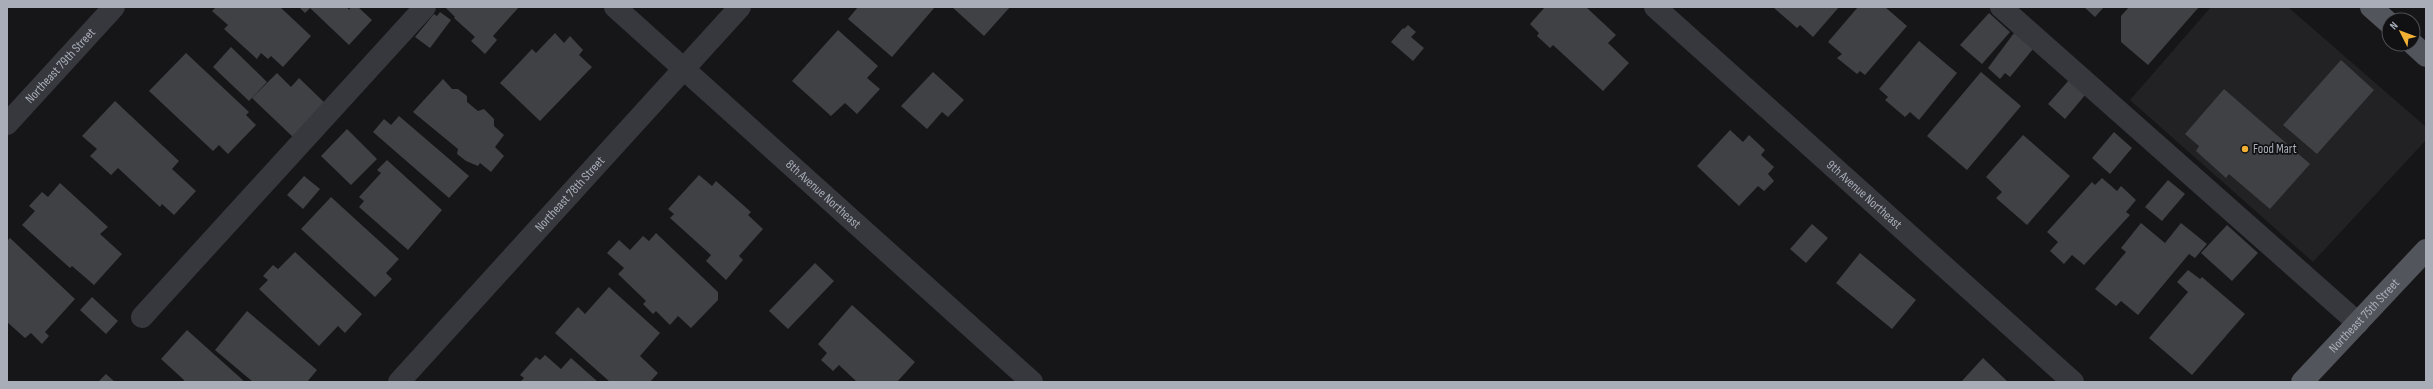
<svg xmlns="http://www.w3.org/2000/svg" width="2433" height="389" viewBox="0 0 2433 389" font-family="'Sofia Sans Condensed',sans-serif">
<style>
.built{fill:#222225}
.building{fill:#404145}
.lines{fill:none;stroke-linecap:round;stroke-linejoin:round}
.minor{stroke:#37383d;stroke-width:22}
.major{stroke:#53555c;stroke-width:22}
.poi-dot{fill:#f2b134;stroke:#111113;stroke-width:1.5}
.labels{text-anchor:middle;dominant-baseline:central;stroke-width:3.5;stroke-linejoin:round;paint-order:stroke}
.street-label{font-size:13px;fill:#a8adb8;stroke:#111113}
.poi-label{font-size:13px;fill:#a8adb8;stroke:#111113;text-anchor:start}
</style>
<rect width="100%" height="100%" fill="#161618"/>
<path class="built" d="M 2211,7 L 2288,7 L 2426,127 L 2426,140 L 2313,262 L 2130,100 Z"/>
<path class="building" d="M 216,7 L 280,7 L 311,36 L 283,67 L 271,56 L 268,59 L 261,53 L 257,59 L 224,29 L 228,25 L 212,11 Z
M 299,7 L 347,7 L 349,10 L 351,7 L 358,7 L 372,20 L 349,45 L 310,8 L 305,13 Z
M 448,7 L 519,7 L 493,36 L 497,40 L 485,54 L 471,41 L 475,37 L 454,18 L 455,17 L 446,8 Z
M 858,7 L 935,7 L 892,57 L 848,19 Z
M 952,7 L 1010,7 L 984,36 Z
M 1545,7 L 1586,7 L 1616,35 L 1608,43 L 1629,63 L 1603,91 L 1553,45 L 1550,48 L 1537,36 L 1539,33 L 1530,24 Z
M 1773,7 L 1839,7 L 1813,37 L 1800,25 L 1797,28 Z
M 1858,7 L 1885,7 L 1907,26 L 1865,75 L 1860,71 L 1857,74 L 1837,58 L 1842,54 L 1828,42 Z
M 2084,7 L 2104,7 L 2095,17 Z
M 2129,7 L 2199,7 L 2148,65 L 2121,42 L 2121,16 Z
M 440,12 L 451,20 L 430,48 L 415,37 L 434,14 L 437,16 Z
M 1989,13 L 2010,32 L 1982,64 L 1960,45 Z
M 1408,25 L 1416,32 L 1411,37 L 1424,48 L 1413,61 L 1391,42 L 1403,28 L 1404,29 Z
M 838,30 L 878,66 L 867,78 L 880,89 L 857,114 L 845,103 L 831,116 L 792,81 Z
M 555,33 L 564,43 L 570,36 L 583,50 L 579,55 L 592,67 L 540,121 L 500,83 L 532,49 L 536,53 Z
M 2014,33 L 2033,49 L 2010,77 L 2005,73 L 2000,79 L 1988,68 Z
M 1919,41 L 1957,73 L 1919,120 L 1910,112 L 1905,117 L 1885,100 L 1888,97 L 1879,89 Z
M 231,47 L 267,82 L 249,101 L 213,67 Z
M 186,53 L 249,112 L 246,115 L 256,125 L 228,154 L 219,145 L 213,151 L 149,91 Z
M 2341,60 L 2374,90 L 2317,154 L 2283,125 Z
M 933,72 L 964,100 L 948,117 L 942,112 L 927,129 L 901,106 Z
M 1981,72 L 2021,106 L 1967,170 L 1927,136 Z
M 277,73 L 291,87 L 299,78 L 327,105 L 294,138 L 252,98 Z
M 443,79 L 452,89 L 458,89 L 467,96 L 467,102 L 478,111 L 484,109 L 494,119 L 494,126 L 504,135 L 495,147 L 504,156 L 491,172 L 480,163 L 478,166 L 466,161 L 457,154 L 458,149 L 413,112 Z
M 2069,80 L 2086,94 L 2065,119 L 2048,104 Z
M 2224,89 L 2310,164 L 2270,209 L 2229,174 L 2226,178 L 2196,151 L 2199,146 L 2185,134 Z
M 115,101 L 179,161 L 172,169 L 196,191 L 174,215 L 162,204 L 160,207 L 118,168 L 111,175 L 90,156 L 97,149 L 82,136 Z
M 399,116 L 469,176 L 449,198 L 373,132 L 384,119 L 391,125 Z
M 347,129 L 377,159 L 351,185 L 321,156 Z
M 1730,130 L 1743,142 L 1749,135 L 1765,150 L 1761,155 L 1774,167 L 1768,174 L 1774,181 L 1764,191 L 1758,186 L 1739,206 L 1697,166 Z
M 2114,132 L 2132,148 L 2110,174 L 2092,158 Z
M 2023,135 L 2070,176 L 2027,225 L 1996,198 L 2002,192 L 1986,177 Z
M 387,160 L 442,210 L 408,250 L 359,207 L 364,201 L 359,197 L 381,173 L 377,170 Z
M 699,175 L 712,186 L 716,181 L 751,212 L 748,215 L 763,229 L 739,256 L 743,260 L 726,280 L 706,261 L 711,255 L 670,218 L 674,214 L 668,209 Z
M 304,176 L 320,189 L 303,209 L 287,195 Z
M 2102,178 L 2117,191 L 2121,186 L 2136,200 L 2126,212 L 2130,215 L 2084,265 L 2072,255 L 2064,264 L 2050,251 L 2058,242 L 2047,232 L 2092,182 L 2095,185 Z
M 2168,180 L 2185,194 L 2162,221 L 2145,207 Z
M 60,183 L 108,227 L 100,234 L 122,254 L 94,285 L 72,266 L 70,268 L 22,225 L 35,211 L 29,206 L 42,192 L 48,197 Z
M 331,197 L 399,259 L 386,273 L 392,279 L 375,297 L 301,229 Z
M 2141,223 L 2165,243 L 2181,223 L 2207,244 L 2195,258 L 2189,254 L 2138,315 L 2121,301 L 2116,306 L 2095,289 L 2126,252 L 2121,248 Z
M 1812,224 L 1828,238 L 1806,263 L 1790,249 Z
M 2227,225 L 2258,253 L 2232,281 L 2201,253 Z
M 656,233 L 718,292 L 718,300 L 691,328 L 678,316 L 670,325 L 656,311 L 653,314 L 643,304 L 646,301 L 618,274 L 624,268 L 607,253 L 619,240 L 630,250 L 643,236 L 649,241 Z
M 10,238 L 75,299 L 45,332 L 49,336 L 42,344 L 31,333 L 25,338 L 7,322 L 7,241 Z
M 295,252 L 362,314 L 345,333 L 338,326 L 319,346 L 259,289 L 268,280 L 263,276 L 273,265 L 278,269 Z
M 1860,253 L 1916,300 L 1892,329 L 1836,283 Z
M 815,263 L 834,281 L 788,329 L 769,311 Z
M 2188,270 L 2200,279 L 2202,277 L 2245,314 L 2192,375 L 2149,338 L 2188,292 L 2177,282 Z
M 609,287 L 660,333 L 640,356 L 658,373 L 650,382 L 610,382 L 555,333 L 578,307 L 585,314 Z
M 92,297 L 118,321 L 106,334 L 80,310 Z
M 852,305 L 915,362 L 897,382 L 857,382 L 839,365 L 833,371 L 821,360 L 827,353 L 818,344 Z
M 247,311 L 317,370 L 307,382 L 253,382 L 215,350 Z
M 187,330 L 245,382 L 183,382 L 184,380 L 161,359 Z
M 545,355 L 561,369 L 571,358 L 598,382 L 520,382 L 524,378 L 520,375 L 536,357 L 540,360 Z
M 1983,358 L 2008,382 L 1961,382 Z
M 106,374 L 115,382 L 98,382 Z"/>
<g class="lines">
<g class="minor">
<path id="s1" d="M 615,7 L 1032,382"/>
<path id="s2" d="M 1655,7 L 2073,382"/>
<path d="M 2001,7 L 2358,323"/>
<path id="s3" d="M 7,124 L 114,7"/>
<path d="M 142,317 L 425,7"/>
<path id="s4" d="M 399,382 L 740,7"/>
</g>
<g class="major">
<path d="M 2371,7 L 2389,23"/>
<path d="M 2413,44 L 2426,56"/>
<path id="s5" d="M 2302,382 L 2426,250"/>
</g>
</g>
<circle class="poi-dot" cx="2245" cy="149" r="4"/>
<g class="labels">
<g class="street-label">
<text stroke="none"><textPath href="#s3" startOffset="79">Northeast 79th Street</textPath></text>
<text stroke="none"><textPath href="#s1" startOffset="280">8th Avenue Northeast</textPath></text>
<text stroke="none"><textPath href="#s2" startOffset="281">9th Avenue Northeast</textPath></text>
<text stroke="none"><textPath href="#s4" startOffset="254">Northeast 78th Street</textPath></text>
<text stroke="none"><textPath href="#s5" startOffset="91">Northeast 75th Street</textPath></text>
</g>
<g class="poi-label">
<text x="2253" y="149">Food Mart</text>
</g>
</g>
<rect width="2433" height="389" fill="none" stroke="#a8adb8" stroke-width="16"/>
<g transform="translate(2401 32) rotate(312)"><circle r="19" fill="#111113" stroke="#4d4f55"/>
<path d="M0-3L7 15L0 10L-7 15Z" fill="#f2b134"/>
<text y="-6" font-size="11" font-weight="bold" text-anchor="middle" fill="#a8adb8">N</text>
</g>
</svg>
